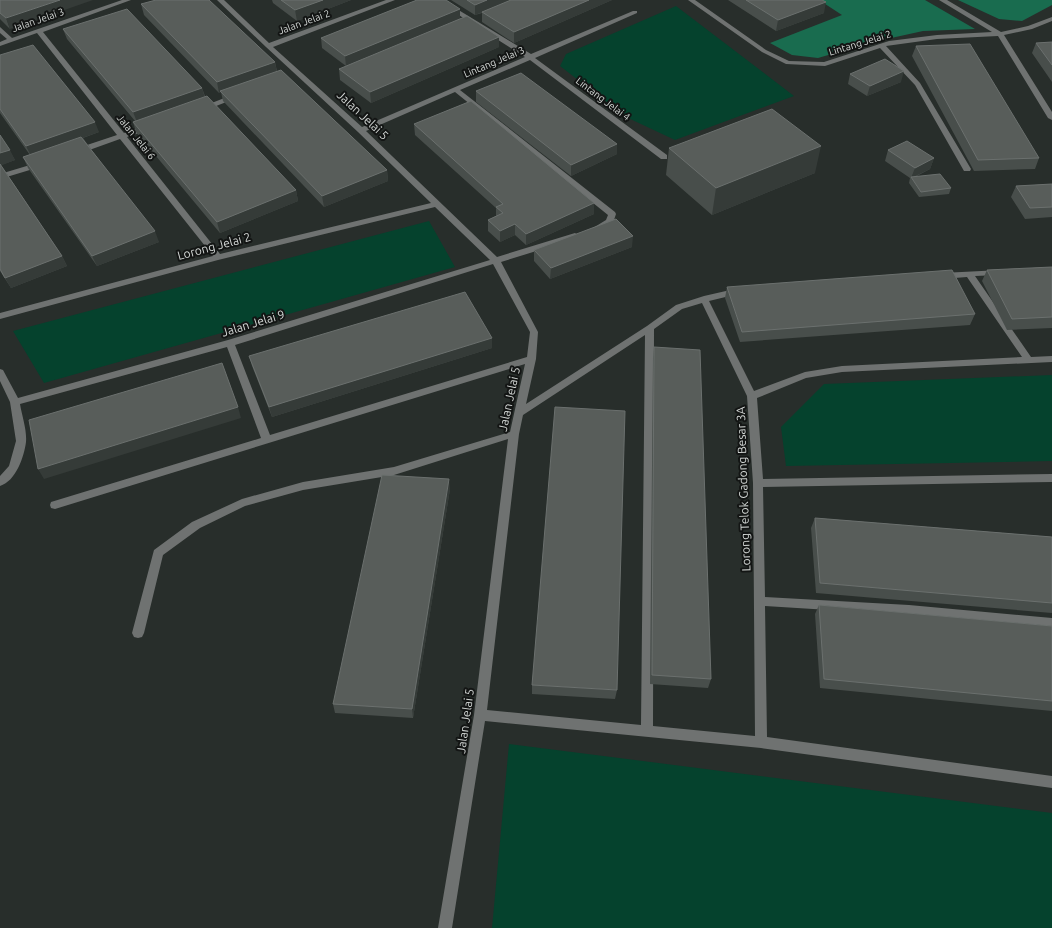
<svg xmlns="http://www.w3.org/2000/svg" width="1052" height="928" viewBox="0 0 1052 928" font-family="Ubuntu,sans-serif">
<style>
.green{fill:#05422d}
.forest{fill:#196c4f}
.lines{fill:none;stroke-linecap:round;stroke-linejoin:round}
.minor{fill:#6f7271;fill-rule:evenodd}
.wall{fill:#484e4b}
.shaded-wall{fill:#353b38}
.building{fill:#585d5a;stroke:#6b706e}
.labels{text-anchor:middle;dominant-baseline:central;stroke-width:4;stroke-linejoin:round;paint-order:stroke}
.far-street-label{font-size:10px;fill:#d4d8d6;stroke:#131514}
.street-label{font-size:12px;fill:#d4d8d6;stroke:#131514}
</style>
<rect width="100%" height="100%" fill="#282e2b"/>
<path class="green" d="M 676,6 L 794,96 L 675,140 L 626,117 L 560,66 L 566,54 Z
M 429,221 L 455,267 L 44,383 L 13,331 Z
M 1052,375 L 1052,461 L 786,466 L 781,427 L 824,384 Z
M 509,744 L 1052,813 L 1052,928 L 492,928 Z"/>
<path class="forest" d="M 819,0 L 925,0 L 975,29 L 923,31 L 873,42 L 818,58 L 792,55 L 770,43 L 842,15 Z
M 958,0 L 1052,0 L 1052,5 L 1022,21 L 999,19 Z"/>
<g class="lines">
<path class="minor" d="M 122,0 L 131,0 L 43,32 L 124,133 L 145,125 L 151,125 L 151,129 L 127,137 L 220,254 L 431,203 L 358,132 L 266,47 L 217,0 L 224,0 L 269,43 L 386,0 L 395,0 L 273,47 L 362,127 L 525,57 L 435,0 L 442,0 L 531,54 L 633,11 L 637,11 L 637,13 L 535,58 L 667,155 L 667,159 L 661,159 L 530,60 L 460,90 L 615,212 L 616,214 L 613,223 L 600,230 L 594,230 L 593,228 L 606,220 L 608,215 L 455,92 L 366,131 L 497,257 L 575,233 L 579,236 L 578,238 L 501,262 L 538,332 L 536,359 L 526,404 L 647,326 L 676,305 L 704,296 L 739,288 L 742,289 L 743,291 L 742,293 L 709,301 L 754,391 L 805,372 L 842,366 L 1022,357 L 967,277 L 942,279 L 938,276 L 942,273 L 1001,270 L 1002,272 L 998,275 L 975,276 L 1031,357 L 1052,356 L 1052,362 L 842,372 L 806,378 L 757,398 L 763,479 L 1052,474 L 1052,482 L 763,487 L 765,597 L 909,605 L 1052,618 L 1052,628 L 909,615 L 765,606 L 767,737 L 1052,776 L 1052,788 L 761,748 L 485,721 L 452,928 L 438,928 L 474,715 L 508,439 L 394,475 L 303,490 L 245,506 L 200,528 L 163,555 L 144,633 L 142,637 L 138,638 L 134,637 L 132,633 L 154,550 L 192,522 L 242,499 L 303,482 L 394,467 L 510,432 L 525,364 L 55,509 L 51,508 L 50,505 L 51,502 L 261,438 L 227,347 L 20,404 C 22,416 27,430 26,442 C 24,457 16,481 0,486 L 0,476 L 9,466 L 16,441 L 10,402 L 0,381 L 0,369 L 3,370 L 18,398 L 228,340 L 490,260 L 435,207 L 218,260 L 0,319 L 0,313 L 213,256 L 120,139 L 81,153 L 75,153 L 75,149 L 117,135 L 37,33 L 0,46 L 0,42 L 7,39 L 0,33 L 0,27 L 12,38 ZM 493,264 L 530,332 L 527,357 L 270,435 L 235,345 ZM 702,303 L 747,396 L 753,483 L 755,736 L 653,726 L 654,329 L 682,309 ZM 645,335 L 641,725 L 487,710 L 519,434 L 523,415 Z
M 688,0 L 695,0 L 766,50 L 789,61 L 824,62 L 889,41 L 937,35 L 992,32 L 939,0 L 947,0 L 1001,32 L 1028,26 L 1052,17 L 1052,21 L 1032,29 L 1004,35 L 1052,112 L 1052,120 L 1048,118 L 998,36 L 937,39 L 886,46 L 920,83 L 971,169 L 970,171 L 964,171 L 915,85 L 880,48 L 825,66 L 786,64 L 762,52 Z
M 232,95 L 235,95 L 239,97 L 206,110 L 203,110 L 199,108 Z
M 40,162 L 44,164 L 43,166 L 0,179 L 0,174 Z"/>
</g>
<path class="wall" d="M 0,0 L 10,29 L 0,19 Z
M 272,0 L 351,0 L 297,21 L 273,3 Z
M 451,0 L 612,0 L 514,43 L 482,22 L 482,13 L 475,15 Z
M 728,0 L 822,0 L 824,13 L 776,31 Z
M 141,4 L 275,62 L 277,71 L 387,170 L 388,181 L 324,207 L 223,101 L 221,92 L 219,93 L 144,15 Z
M 460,19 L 346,66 L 322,48 L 321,38 Z
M 63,29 L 202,88 L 205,96 L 296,190 L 298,201 L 220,233 L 136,132 L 133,122 L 135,121 L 67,39 Z
M 1052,42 L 1052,82 L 1032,53 L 1036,43 Z
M 916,46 L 1039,158 L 1035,169 L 974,171 L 912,56 Z
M 499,47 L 371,103 L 340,80 L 339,69 Z
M 0,55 L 99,132 L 83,138 L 159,242 L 97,266 L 28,168 L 23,157 L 30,155 L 0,113 Z
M 850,74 L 901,82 L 867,96 L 848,84 Z
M 476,91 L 617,144 L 617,154 L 571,176 L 476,102 Z
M 414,124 L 594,203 L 594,214 L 526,245 L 515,235 L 500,242 L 488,231 L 488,220 L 496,216 L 496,208 L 415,135 Z
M 0,135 L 15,160 L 1,165 L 62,256 L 67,266 L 11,288 L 0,271 Z
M 669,148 L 815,173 L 712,215 L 666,175 Z
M 888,150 L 934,158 L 930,169 L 915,177 L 951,188 L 949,194 L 919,197 L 909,183 L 910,178 L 885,161 Z
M 1052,184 L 1052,217 L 1025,219 L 1011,197 L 1016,186 Z
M 632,247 L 550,279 L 534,261 L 534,250 Z
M 1052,267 L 1052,328 L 1007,330 L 982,281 L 987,270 Z
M 727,287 L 975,314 L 970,325 L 740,342 L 725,298 Z
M 654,347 L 711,679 L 708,688 L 650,684 L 653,358 Z
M 492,348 L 272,417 L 252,366 L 249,356 Z
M 450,489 L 413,718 L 335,713 L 333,704 Z
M 815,518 L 1052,537 L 1052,613 L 816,593 L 811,528 Z
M 819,605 L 1052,626 L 1052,711 L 820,688 L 815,614 Z
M 532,685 L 617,690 L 615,699 L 532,694 Z"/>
<path class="shaded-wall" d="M 60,0 L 93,0 L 10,29 L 6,18 Z
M 323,0 L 351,0 L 297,21 L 295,10 Z
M 487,0 L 512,0 L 475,15 L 475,5 Z
M 589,0 L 612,0 L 514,43 L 514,32 Z
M 826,2 L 824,13 L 776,31 L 778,20 Z
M 460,9 L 460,19 L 346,66 L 345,56 Z
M 499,37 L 499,47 L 371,103 L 370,92 Z
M 275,62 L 277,73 L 220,91 L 221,92 L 219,93 L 217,82 Z
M 904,71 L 901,82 L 867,96 L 870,86 Z
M 202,88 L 205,98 L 137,122 L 133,112 Z
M 95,122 L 99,132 L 31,156 L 26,146 Z
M 617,144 L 617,154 L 571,176 L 571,165 Z
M 821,146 L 815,173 L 712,215 L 716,188 Z
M 10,150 L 15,160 L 0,166 L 0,153 Z
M 934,158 L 930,169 L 911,178 L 915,168 Z
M 387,170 L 388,181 L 324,207 L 322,196 Z
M 296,190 L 298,201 L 220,233 L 217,222 Z
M 594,203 L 594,214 L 526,245 L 526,234 Z
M 515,224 L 515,235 L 500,242 L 500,231 Z
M 155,231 L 159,242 L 97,266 L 92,256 Z
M 633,236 L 632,247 L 550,279 L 551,268 Z
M 62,256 L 67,266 L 11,288 L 5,278 Z
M 492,338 L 492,348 L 272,417 L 269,407 Z
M 238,407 L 241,418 L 44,479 L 38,469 Z
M 449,479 L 450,489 L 413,718 L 412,709 Z"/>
<path class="building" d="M 0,0 L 60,0 L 6,18 L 0,13 Z
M 156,0 L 209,0 L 275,62 L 217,82 L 141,4 Z
M 281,0 L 323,0 L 295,10 Z
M 417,0 L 446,0 L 460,9 L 345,56 L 321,38 Z
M 467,0 L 487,0 L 475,5 Z
M 511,0 L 589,0 L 514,32 L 482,12 Z
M 746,0 L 822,0 L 826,2 L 778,20 Z
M 127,9 L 202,88 L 133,112 L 63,29 Z
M 467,16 L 499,37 L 370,92 L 339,69 Z
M 1052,42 L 1052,65 L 1036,43 Z
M 970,44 L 1039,158 L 978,160 L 916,46 Z
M 33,45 L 95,122 L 26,146 L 0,109 L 0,55 Z
M 885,59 L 904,71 L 870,86 L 850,74 Z
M 281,70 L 387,170 L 322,196 L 220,91 Z
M 521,73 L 617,144 L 571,165 L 476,91 Z
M 207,96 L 296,190 L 217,222 L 133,122 Z
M 471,101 L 594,203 L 526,234 L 515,224 L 500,231 L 488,220 L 503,213 L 496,207 L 503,204 L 414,124 Z
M 772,109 L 821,146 L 716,188 L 669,148 Z
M 0,135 L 10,150 L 0,153 Z
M 81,137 L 155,231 L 92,256 L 23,157 Z
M 907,141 L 934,158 L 915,168 L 888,150 Z
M 0,164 L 62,256 L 5,278 L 0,269 Z
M 940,174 L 951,188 L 921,192 L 911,177 Z
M 1052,184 L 1052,207 L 1030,208 L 1016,186 Z
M 616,219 L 633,236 L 551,268 L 534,250 Z
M 1052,267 L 1052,317 L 1012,319 L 987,270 Z
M 952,270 L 975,314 L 742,332 L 727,287 Z
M 465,292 L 492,338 L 269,407 L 249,356 Z
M 654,347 L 700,350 L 711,679 L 652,675 Z
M 222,363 L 238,407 L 38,469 L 29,420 Z
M 555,407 L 625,411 L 617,690 L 532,685 Z
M 382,475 L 449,479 L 412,709 L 333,704 Z
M 815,518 L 1052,537 L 1052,603 L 820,583 Z
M 819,605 L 1052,626 L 1052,701 L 824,679 Z"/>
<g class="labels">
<g class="far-street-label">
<text transform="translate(38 20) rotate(-19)">Jalan Jelai 3</text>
<text transform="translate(304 22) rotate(-20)">Jalan Jelai 2</text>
<text transform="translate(860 43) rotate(-17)">Lintang Jelai 2</text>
<text transform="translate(494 62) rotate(-23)">Lintang Jelai 3</text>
<text transform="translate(603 99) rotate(37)">Lintang Jelai 4</text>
<text transform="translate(136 137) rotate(51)">Jalan Jelai 6</text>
</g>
<g class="street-label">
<text transform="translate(363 115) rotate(43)">Jalan Jelai 5</text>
<text transform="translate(214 246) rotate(-15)">Lorong Jelai 2</text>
<text transform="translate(253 323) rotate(-17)">Jalan Jelai 9</text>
<text transform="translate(509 399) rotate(-78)">Jalan Jelai 5</text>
<text transform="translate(743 489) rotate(-92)">Lorong Telok Gadong Besar 3A</text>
<text transform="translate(465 721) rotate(-82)">Jalan Jelai 5</text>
</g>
</g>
</svg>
